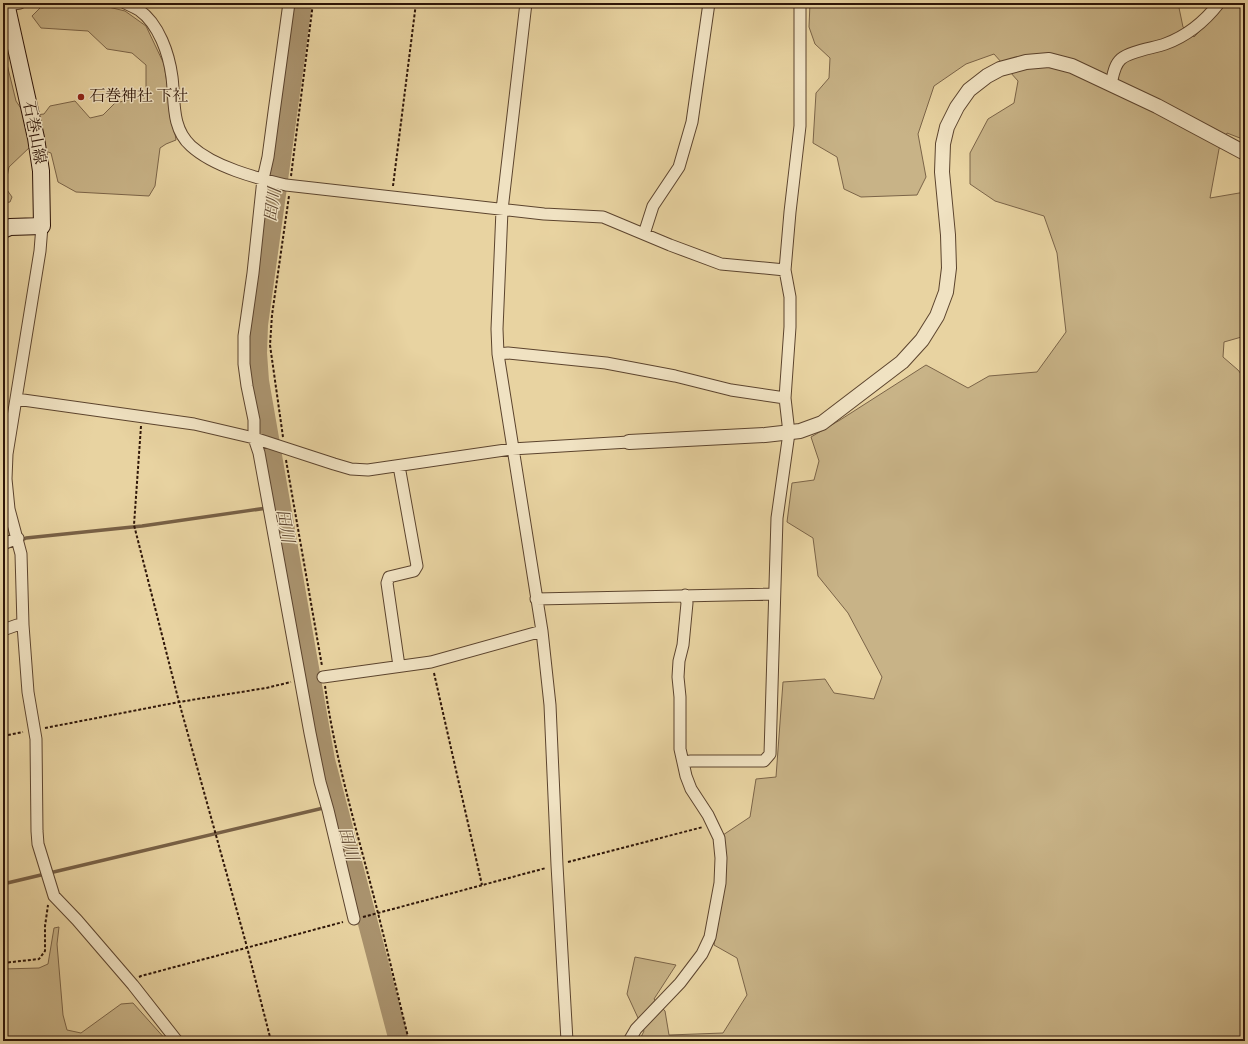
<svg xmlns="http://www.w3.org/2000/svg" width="1248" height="1044" viewBox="0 0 1248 1044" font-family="'Sorts Mill Goudy','Noto Serif JP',serif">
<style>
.green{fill:#c8b387;stroke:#7b6448}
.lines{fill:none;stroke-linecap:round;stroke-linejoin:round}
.stream{stroke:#786045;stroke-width:3.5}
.river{stroke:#a9926d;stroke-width:20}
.minor-casing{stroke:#5c442e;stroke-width:13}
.tertiary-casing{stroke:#5c442e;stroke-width:16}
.secondary-casing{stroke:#2e1508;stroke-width:18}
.path{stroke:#2e1508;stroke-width:2;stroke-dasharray:3 2;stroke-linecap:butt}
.minor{stroke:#f0e2c2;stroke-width:11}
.tertiary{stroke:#f0e2c2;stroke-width:14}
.secondary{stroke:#f0e2c2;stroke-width:16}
.poi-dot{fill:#8f2418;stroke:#f0e2c2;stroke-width:1.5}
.labels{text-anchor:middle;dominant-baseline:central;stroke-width:3;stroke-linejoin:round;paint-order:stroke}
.poi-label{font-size:16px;fill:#2e1508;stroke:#f0e2c2;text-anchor:start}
.street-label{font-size:16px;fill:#2e1508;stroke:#f0e2c2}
.water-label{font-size:17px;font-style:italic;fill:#5f4730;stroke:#f0e2c2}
</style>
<rect width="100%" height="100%" fill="#e8d3a1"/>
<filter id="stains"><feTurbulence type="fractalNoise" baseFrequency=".005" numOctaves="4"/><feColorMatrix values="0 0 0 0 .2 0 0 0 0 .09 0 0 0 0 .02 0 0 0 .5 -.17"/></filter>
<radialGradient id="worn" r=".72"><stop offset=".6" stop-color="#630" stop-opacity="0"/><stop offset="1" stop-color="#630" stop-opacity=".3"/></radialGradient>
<path class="green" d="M 810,3 L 1178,3 L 1183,27 L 1194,37 L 1220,11 L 1226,3 L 1242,3 L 1245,71 L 1245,140 L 1227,133 L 1219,149 L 1210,198 L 1245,192 L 1245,336 L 1224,342 L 1223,357 L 1238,370 L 1245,379 L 1245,1041 L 639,1041 L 644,1031 L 627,994 L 635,957 L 676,965 L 654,999 L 665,1011 L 669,1035 L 723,1033 L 747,995 L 737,958 L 714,945 L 723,890 L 720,837 L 750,817 L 756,779 L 776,777 L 783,682 L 825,679 L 834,693 L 874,699 L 882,677 L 848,613 L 818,576 L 813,538 L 787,522 L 792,483 L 814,480 L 819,461 L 811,437 L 840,420 L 926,365 L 968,388 L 989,376 L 1037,372 L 1066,332 L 1057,253 L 1044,216 L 995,201 L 970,184 L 970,153 L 988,119 L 1014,103 L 1018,81 L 994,54 L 966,64 L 934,86 L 918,134 L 926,177 L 917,195 L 861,197 L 844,189 L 837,157 L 813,143 L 816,93 L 829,78 L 830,58 L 815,44 L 809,27 Z
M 96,4 L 125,11 L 146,26 L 164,64 L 176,140 L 166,144 L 160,148 L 155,186 L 149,196 L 76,192 L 58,182 L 51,153 L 31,146 L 9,167 L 5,187 L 12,197 L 10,202 L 3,203 L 3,48 L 16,101 L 26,116 L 44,114 L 50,106 L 75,101 L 90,118 L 103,115 L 115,103 L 137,98 L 146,90 L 146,65 L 132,53 L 107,49 L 88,31 L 41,28 L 32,16 L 42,6 Z
M 59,927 L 57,944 L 63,1015 L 67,1030 L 81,1033 L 121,1004 L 133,1003 L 167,1041 L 3,1041 L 3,969 L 39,968 L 48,964 L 54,928 Z"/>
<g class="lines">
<path class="stream" d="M 20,541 L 26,538 L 142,526 L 281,506
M 3,884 L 336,805"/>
<path class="river" d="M 302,3 L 296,49 L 258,325 L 257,353 L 259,381 L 325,760 L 399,1041"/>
<g class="minor-casing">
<path id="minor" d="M 125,3 C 129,5 134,7 139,10 C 159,24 169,54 172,77 C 175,101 171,128 191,146 C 214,167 256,178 286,185 L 544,214 L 603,217 L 670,245 L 721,264 L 785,270
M 289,3 L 274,112 L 268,157 L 263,179 L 253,273 L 244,336 L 244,364 L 247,386 L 254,420 L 254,438 L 259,453 L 310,733 L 320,782 L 328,810 L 354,919
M 526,3 L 502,210 L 497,329 L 498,354 L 542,631 L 550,705 L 557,865 L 567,1041
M 7,5 L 20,3
M 1111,84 C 1113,76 1114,65 1121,59 C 1130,51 1154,48 1165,44 C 1187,36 1205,21 1219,3
M 42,226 L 40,251 L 7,454 L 6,479 L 9,509 L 21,554 L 23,625 L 28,692 L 36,739 L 37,831 L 38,844 L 54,896 L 77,920 L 133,985 L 177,1041
M 644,234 L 653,206 L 679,167 L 692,122 L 709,3
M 498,354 L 508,353 L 606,363 L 675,376 L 731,390 L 785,398
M 16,399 L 194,424 L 254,438 L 334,464 L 351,469 L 368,470 L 512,449 L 629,442
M 399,466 L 417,566 L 414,571 L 389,577 L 387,583 L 399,666
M 3,544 L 18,538
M 536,599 L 774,594
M 3,630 L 17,625 L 23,625
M 323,677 L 431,662 L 542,631
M 683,762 L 691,761 L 764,761 L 770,754 L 777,518 L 789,433 L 785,398 L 790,327 L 790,297 L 785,270 L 790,212 L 800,126 L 800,3
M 629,1041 L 636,1029 L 680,983 L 702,954 L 710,937 L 720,883 L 721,858 L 719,838 L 708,815 L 691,789 L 686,776 L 680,749 L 680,697 L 678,677 L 679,661 L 683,645 L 687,603 L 685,595"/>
</g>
<g class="tertiary-casing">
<path id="tertiary" d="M 629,442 L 765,435 L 800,431 L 822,423 L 902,362 L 922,340 L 937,316 L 946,292 L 949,268 L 948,235 L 942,172 L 943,144 L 947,127 L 957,107 L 969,90 L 987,76 L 1000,69 L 1026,62 L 1049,60 L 1072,66 L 1157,106 L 1245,153"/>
</g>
<g class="secondary-casing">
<path id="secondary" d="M 3,230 L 10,227 L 42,226 L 41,171 L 36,138 L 6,3"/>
</g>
<path class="path" d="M 291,176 L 313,3
M 393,186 L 416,3
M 141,426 L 134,525 L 179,702 L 247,947 L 271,1041
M 283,437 L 270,345 L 272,315 L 289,196
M 286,460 L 322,666
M 434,673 L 482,885
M 325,686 C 334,752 353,817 370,882 C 384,935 396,988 409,1041
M 45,728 L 179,702 L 266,688 L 291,682
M 3,736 L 23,732
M 568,862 L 703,827
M 363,917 L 546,868
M 3,963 L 39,959 L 45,951 L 45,926 L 48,905
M 139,977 L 141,976 L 343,922"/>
<use href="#minor" class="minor"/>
<use href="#tertiary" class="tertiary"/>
<use href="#secondary" class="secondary"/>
</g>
<circle class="poi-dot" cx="81" cy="97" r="4"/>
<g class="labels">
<g class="poi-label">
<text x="89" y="97">石巻神社 下社</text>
</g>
<g class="street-label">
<text transform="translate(33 133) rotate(79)">石巻山線</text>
</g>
<g class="water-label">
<text transform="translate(274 205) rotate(-82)">田川</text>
<text transform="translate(284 526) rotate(80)">田川</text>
<text transform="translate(347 844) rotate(75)">田川</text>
</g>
</g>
<rect width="1248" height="1044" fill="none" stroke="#e8d3a1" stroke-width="16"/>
<rect x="4" y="4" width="1240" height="1036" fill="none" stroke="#2e1508" stroke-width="2"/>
<rect x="8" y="8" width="1232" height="1028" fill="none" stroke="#2e1508"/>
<rect width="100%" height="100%" filter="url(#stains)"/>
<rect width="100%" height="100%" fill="url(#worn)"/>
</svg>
